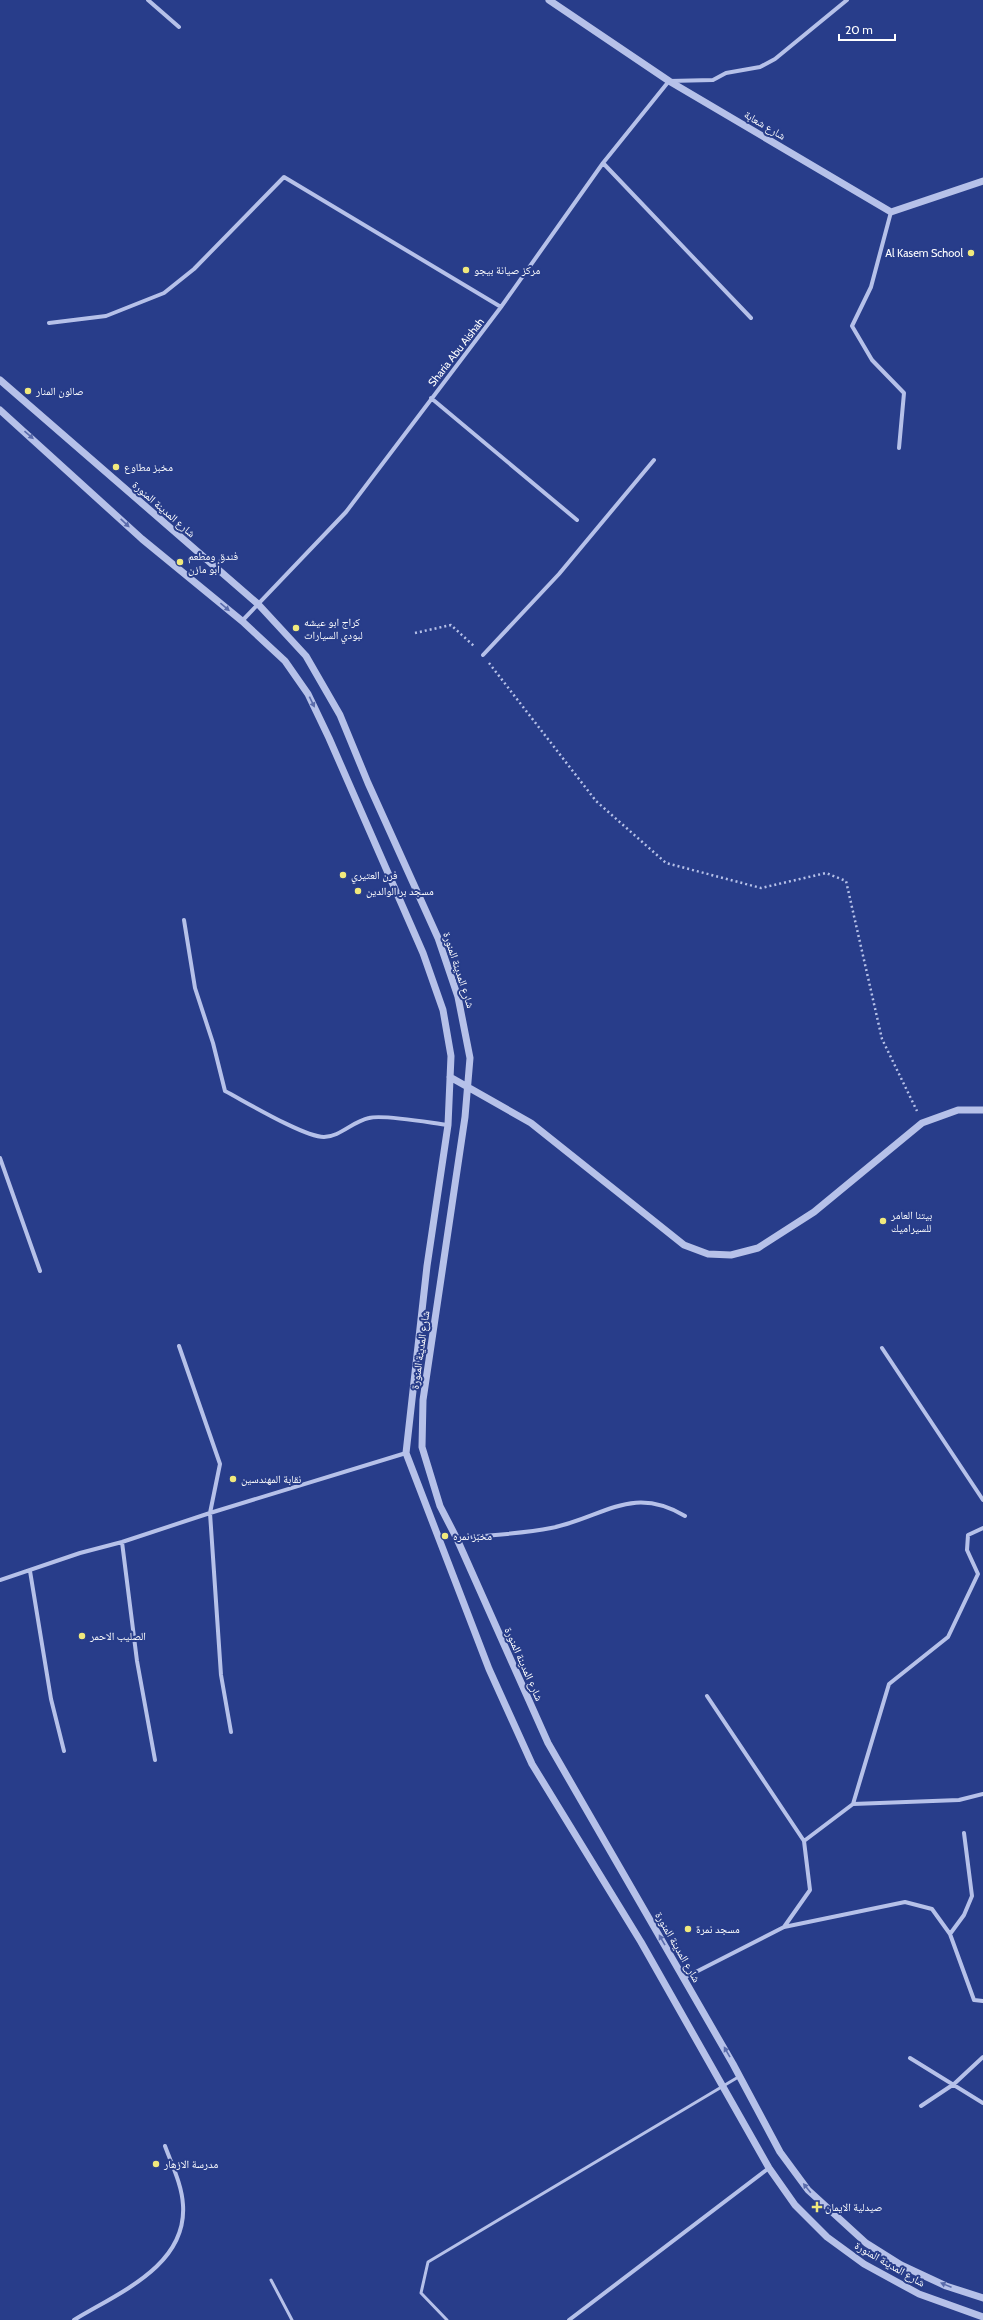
<svg xmlns="http://www.w3.org/2000/svg" width="983" height="2320" viewBox="0 0 983 2320" font-family="Cabin,'Noto Naskh Arabic',sans-serif">
<style>
.lines{fill:none;stroke-linecap:round;stroke-linejoin:round}
.path{stroke:#b6c1e9;stroke-width:2.5;stroke-dasharray:2 3;stroke-linecap:butt}
.service{stroke:#b6c1e9;stroke-width:3}
.minor{stroke:#b6c1e9;stroke-width:4}
.tertiary{stroke:#b6c1e9;stroke-width:7}
.oneway{fill:#5a6bab}
.poi-dot{fill:#f1e97c;stroke:#283d8a;stroke-width:1.5}
.labels{text-anchor:middle;dominant-baseline:central;stroke-width:4;stroke-linejoin:round;paint-order:stroke}
.street-label{font-size:11px;fill:#fff;stroke:#283d8a}
.poi-label{font-size:11px;fill:#fff;stroke:#283d8a;text-anchor:start}
</style>
<rect width="100%" height="100%" fill="#283d8a"/>
<g class="lines">
<path class="path" d="M 415,633 L 451,625 L 475,647
M 489,663 L 596,801 L 666,863 L 761,888 L 826,873 L 846,881 L 882,1039 L 917,1111"/>
<path class="service" d="M 271,2280 L 292,2320
M 447,2320 L 421,2293 L 428,2262 L 740,2076"/>
<path class="minor" d="M 148,0 L 179,27
M 603,163 L 751,318
M 891,212 L 871,287 L 852,326 L 872,360 L 904,393 L 899,448
M 49,323 L 106,316 L 164,293 L 194,269 L 284,177 L 501,307
M 431,398 L 577,520
M 242,621 L 346,512 L 501,307 L 603,163 L 669,81 L 713,80 L 726,73 L 760,67 L 775,59 L 847,0
M 483,655 L 559,574 L 654,460
M 184,920 L 195,988 L 213,1043 L 225,1091 C 246,1102 304,1137 324,1137 C 340,1137 353,1121 369,1118 C 383,1114 431,1123 448,1125
M 0,1158 L 40,1271
M 179,1346 L 220,1464 L 210,1513 L 221,1675 L 231,1732
M 882,1348 L 983,1500
M 457,1539 C 488,1535 521,1534 551,1528 C 603,1518 631,1484 685,1516
M 122,1542 L 137,1661 L 155,1760
M 30,1571 L 51,1699 L 64,1751
M 0,1580 L 80,1553 L 122,1542 L 210,1513 L 406,1453
M 853,1804 L 959,1800 L 983,1794
M 804,1841 L 853,1804 L 889,1684 L 948,1637 L 978,1574 L 967,1550 L 968,1535 L 983,1528
M 784,1927 L 905,1902 L 932,1909 L 950,1934 L 974,2000 L 983,2001
M 950,1934 L 964,1915 L 972,1896 L 964,1833
M 684,1978 L 784,1927 L 810,1890 L 804,1841 L 707,1696
M 910,2058 L 983,2103
M 921,2106 L 954,2084 L 983,2057
M 74,2320 C 118,2293 187,2266 183,2205 C 182,2185 172,2165 165,2146
M 569,2320 L 769,2168"/>
<path class="tertiary" d="M 549,0 L 669,81 L 891,212 L 983,181
M 0,380 L 258,604 L 306,656 L 340,715 L 368,783 L 438,938 L 458,997 L 470,1058 L 465,1117 L 423,1400 L 422,1447 L 440,1506 L 457,1539 L 548,1743 L 733,2064 L 780,2152 L 808,2190 L 866,2243 L 901,2265 L 946,2286 L 983,2298
M 0,410 L 142,539 L 242,621 L 285,661 L 308,694 L 329,738 L 423,953 L 443,1010 L 451,1056 L 448,1125 L 427,1266 L 406,1453 L 489,1669 L 532,1764 L 641,1942 L 769,2168 L 795,2205 L 827,2237 L 864,2264 L 919,2294 L 983,2317
M 450,1077 L 531,1123 L 684,1245 L 708,1254 L 731,1255 L 758,1248 L 814,1212 L 922,1123 L 958,1110 L 983,1110"/>
</g>
<defs><path id="oneway-solid" d="M-6-.8H1V-3.2L6.5 0L1 3.2V.8H-6Z"/></defs>
<g class="oneway">
<use href="#oneway-solid" transform="translate(29 435) rotate(41)"/>
<use href="#oneway-solid" transform="translate(125 523) rotate(43)"/>
<use href="#oneway-solid" transform="translate(225 607) rotate(40)"/>
<use href="#oneway-solid" transform="translate(312 702) rotate(64)"/>
<use href="#oneway-solid" transform="translate(662 1940) rotate(-120)"/>
<use href="#oneway-solid" transform="translate(727 2052) rotate(-120)"/>
<use href="#oneway-solid" transform="translate(807 2188) rotate(-129)"/>
<use href="#oneway-solid" transform="translate(946 2285) rotate(-158)"/>
</g>
<g class="poi-dot">
<circle cx="971" cy="253" r="4"/>
<circle cx="466" cy="270" r="4"/>
<circle cx="28" cy="391" r="4"/>
<circle cx="116" cy="467" r="4"/>
<circle cx="180" cy="562" r="4"/>
<circle cx="296" cy="628" r="4"/>
<circle cx="343" cy="875" r="4"/>
<circle cx="358" cy="891" r="4"/>
<circle cx="883" cy="1221" r="4"/>
<circle cx="233" cy="1479" r="4"/>
<circle cx="445" cy="1536" r="4"/>
<circle cx="82" cy="1636" r="4"/>
<circle cx="688" cy="1929" r="4"/>
<circle cx="156" cy="2164" r="4"/>
<path d="M815 2201h4v4h4v4h-4v4h-4v-4h-4v-4h4z"/>
</g>
<g class="labels">
<g class="street-label">
<text transform="translate(765 125) rotate(31)">شارع شعابة</text>
<text transform="translate(456 352) rotate(-52)">Sharia Abu Aishah</text>
<text transform="translate(164 509) rotate(41)">شارع المدينة المنورة</text>
<text transform="translate(459 970) rotate(72)">شارع المدينة المنورة</text>
<text transform="translate(420 1350) rotate(-82)">شارع المدينة المنورة</text>
<text transform="translate(524 1664) rotate(66)">شارع المدينة المنورة</text>
<text transform="translate(678 1947) rotate(60)">شارع المدينة المنورة</text>
<text transform="translate(890 2264) rotate(30)">شارع المدينة المنورة</text>
</g>
<g class="poi-label">
<text x="963" y="253" text-anchor="end">Al Kasem School</text>
<text x="474" y="270">مركز صيانة بيجو</text>
<text x="36" y="391">صالون المنار</text>
<text x="124" y="467">مخبز مطاوع</text>
<text x="188" y="556">فندق ومطعم<tspan x="188" dy="13">أبو مازن</tspan></text>
<text x="304" y="622">كراج ابو عيشه<tspan x="304" dy="13">لبودي السيارات</tspan></text>
<text x="351" y="875">فرن العتيري</text>
<text x="366" y="891">مسجد بر الوالدين</text>
<text x="891" y="1215">بيتنا العامر<tspan x="891" dy="13">للسيراميك</tspan></text>
<text x="241" y="1479">نقابة المهندسين</text>
<text x="453" y="1536">مخبز نمره</text>
<text x="90" y="1636">الصليب الاحمر</text>
<text x="696" y="1929">مسجد نمرة</text>
<text x="164" y="2164">مدرسة الازهار</text>
<text x="825" y="2207">صيدلية الايمان</text>
</g>
</g>
<path d="M839 34v6h56v-6" fill="none" stroke="#ffffff" stroke-width="2"/>
<text x="845" y="34" font-size="12" fill="#ffffff" stroke="#283d8a" stroke-width="3" paint-order="stroke">20 m</text>
</svg>
